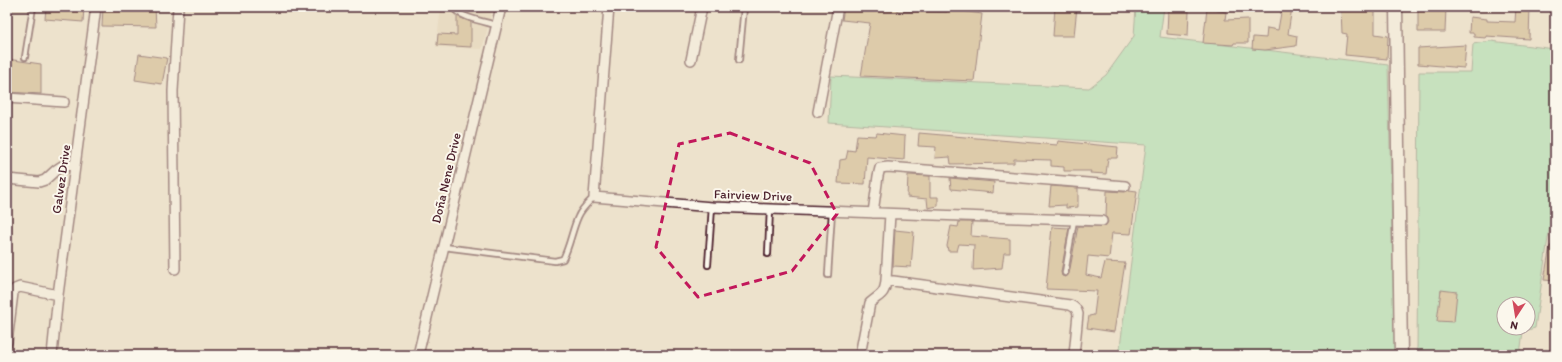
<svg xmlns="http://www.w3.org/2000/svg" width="1562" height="362" viewBox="0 0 1562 362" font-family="Itim,sans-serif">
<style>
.built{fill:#e3d3b6}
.green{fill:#99dfad;stroke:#727f6c;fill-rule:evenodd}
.building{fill:#cbb081;stroke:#4a1f2b}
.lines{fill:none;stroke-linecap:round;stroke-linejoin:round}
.service-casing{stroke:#4a1f2b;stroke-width:8}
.minor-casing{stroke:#4a1f2b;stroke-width:12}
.secondary-casing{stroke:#4a1f2b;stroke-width:15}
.service{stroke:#fbf7ec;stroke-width:4.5}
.minor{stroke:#fbf7ec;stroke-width:9}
.secondary{stroke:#fbf7ec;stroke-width:12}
.marked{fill:none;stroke:#c2185b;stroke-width:3;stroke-dasharray:8 5;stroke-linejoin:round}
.labels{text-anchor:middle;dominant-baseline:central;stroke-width:4;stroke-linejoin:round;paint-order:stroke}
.street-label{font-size:13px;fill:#4a1f2b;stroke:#fbf7ec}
</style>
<rect width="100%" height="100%" fill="#ede2cc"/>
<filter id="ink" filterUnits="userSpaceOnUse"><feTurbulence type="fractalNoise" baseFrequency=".025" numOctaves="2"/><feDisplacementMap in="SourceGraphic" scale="8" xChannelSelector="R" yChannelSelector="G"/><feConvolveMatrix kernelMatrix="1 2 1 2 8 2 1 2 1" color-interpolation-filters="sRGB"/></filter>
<g filter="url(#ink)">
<path class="built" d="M 441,7 L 493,7 L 482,49 L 436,47 Z"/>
<path class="green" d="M 1136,7 L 1164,7 L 1160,37 L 1388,65 L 1395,355 L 1119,355 L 1146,145 L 829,123 L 831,76 L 1089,88 L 1106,75 L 1134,36 Z
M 1491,41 L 1555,49 L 1555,190 L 1535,328 L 1523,331 L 1520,355 L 1417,355 L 1419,72 L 1471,72 L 1473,44 ZM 1504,304 L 1528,304 L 1528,328 L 1504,328 Z"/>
<path class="building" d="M 46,7 L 84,7 L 83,22 L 45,19 Z
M 103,7 L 155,7 L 156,27 L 102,26 Z
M 844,7 L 897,7 L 897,11 L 947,12 L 947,9 L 982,14 L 974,81 L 861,76 L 870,23 L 842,20 Z
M 1055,7 L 1077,7 L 1074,36 L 1053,36 Z
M 1282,7 L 1292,7 L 1288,34 L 1297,36 L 1296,46 L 1265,50 L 1252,49 L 1253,37 L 1266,38 L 1267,28 L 1278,30 Z
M 1418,7 L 1446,7 L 1445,32 L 1418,32 Z
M 1516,7 L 1530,7 L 1529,39 L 1486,36 L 1486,38 L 1474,37 L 1474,33 L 1469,33 L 1470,17 L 1487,19 L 1487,21 L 1515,22 Z
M 1207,9 L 1226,12 L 1225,20 L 1248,19 L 1248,43 L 1234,43 L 1233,45 L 1203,43 Z
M 1375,9 L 1375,34 L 1388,36 L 1387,59 L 1345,55 L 1347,34 L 1342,33 L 1341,10 Z
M 1168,10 L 1189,11 L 1188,36 L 1167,34 Z
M 457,16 L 471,22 L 471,47 L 437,45 L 438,34 L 457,35 Z
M 1466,45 L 1464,68 L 1418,64 L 1418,48 Z
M 139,54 L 167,58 L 162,84 L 135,80 Z
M 7,59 L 41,64 L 41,94 L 7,92 Z
M 877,133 L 905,136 L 904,160 L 867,157 L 865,184 L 838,183 L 840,160 L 846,159 L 848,150 L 855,151 L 857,135 L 876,136 Z
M 919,133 L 1057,145 L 1058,141 L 1118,147 L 1117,158 L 1108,158 L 1106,174 L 1090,173 L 1091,171 L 1064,171 L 1064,167 L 1051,166 L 1051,160 L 1014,159 L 1014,163 L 951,164 L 950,157 L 935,158 L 936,147 L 918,146 Z
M 908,175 L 930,176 L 930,197 L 938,197 L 938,206 L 928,208 L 927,199 L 907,197 Z
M 950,178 L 994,182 L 993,193 L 951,189 Z
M 1051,186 L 1078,188 L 1078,207 L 1066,208 L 1066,205 L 1049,206 Z
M 1129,190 L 1137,191 L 1131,234 L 1112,233 L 1109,258 L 1088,256 L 1086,275 L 1101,278 L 1105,262 L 1125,263 L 1114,332 L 1087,328 L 1089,316 L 1094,315 L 1097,291 L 1046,289 L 1052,227 L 1069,228 L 1061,272 L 1062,276 L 1066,277 L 1069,274 L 1078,226 L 1105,226 L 1108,222 L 1106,216 L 1107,191 L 1125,192 Z
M 959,222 L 972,222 L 971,236 L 1010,239 L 1010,253 L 1004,253 L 1002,268 L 973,270 L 974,245 L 959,244 L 957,251 L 948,251 L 947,246 L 951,226 L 958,227 Z
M 895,230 L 914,232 L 911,267 L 893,266 Z
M 1550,246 L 1555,246 L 1555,281 L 1544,280 Z
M 1441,290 L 1457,292 L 1454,322 L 1437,321 Z"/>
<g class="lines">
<g class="service-casing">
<path id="service" d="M 453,7 C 457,17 486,22 496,25
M 25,57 L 33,7
M 739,60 L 744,7
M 444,247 L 555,261 L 563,259 C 570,246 572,230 578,217 C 581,209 588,203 594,197
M 768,254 L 770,209
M 708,265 L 712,207
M 1065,273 L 1074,220
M 828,275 L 832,211"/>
</g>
<g class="minor-casing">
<path id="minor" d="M 609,7 L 594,197 L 712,207 L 1102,221
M 691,60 L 702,7
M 7,98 L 64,102
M 818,112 L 838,7
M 7,179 L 39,182 L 45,180 L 56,170 L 62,166 L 75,165
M 873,213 L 878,176 L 880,168 L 888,167 L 1125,186
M 890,214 L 886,280 L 1070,305 C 1075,307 1077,309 1078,314 L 1074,355
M 175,269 L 173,91 L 178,7
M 7,342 L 13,293 L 15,289 L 20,287 L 58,295
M 52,355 L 58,295 L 96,7
M 418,355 L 501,7
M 860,355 L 870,303 C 880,294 885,295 886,280"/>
</g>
<g class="secondary-casing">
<path id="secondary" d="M 1396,7 L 1401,355"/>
</g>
<use href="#service" class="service"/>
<use href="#minor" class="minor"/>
<use href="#secondary" class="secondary"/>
</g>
</g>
<path d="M0 0H1562V362H0ZM 730,133 L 810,163 L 837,214 L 792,271 L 698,297 L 656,247 L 679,144 Z" fill="#ede2cc" fill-opacity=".55" fill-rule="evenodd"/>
<path class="marked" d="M 730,133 L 810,163 L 837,214 L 792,271 L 698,297 L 656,247 L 679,144 Z"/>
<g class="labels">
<g class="street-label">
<text transform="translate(446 178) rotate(-77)">Doña Nene Drive</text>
<text transform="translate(61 179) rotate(-82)">Galvez Drive</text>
<text transform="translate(753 195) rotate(2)">Fairview Drive</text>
</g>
</g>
<rect width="1562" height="362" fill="none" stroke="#fbf7ec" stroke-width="24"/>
<rect x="12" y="12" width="1538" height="338" fill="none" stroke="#4a1f2b" stroke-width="1.5" filter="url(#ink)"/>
<g transform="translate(1516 316) rotate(192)"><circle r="19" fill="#fbf7ec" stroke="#b4a19f"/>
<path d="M0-3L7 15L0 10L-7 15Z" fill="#d1495b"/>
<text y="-6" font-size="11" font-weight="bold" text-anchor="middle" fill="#4a1f2b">N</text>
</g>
</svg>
